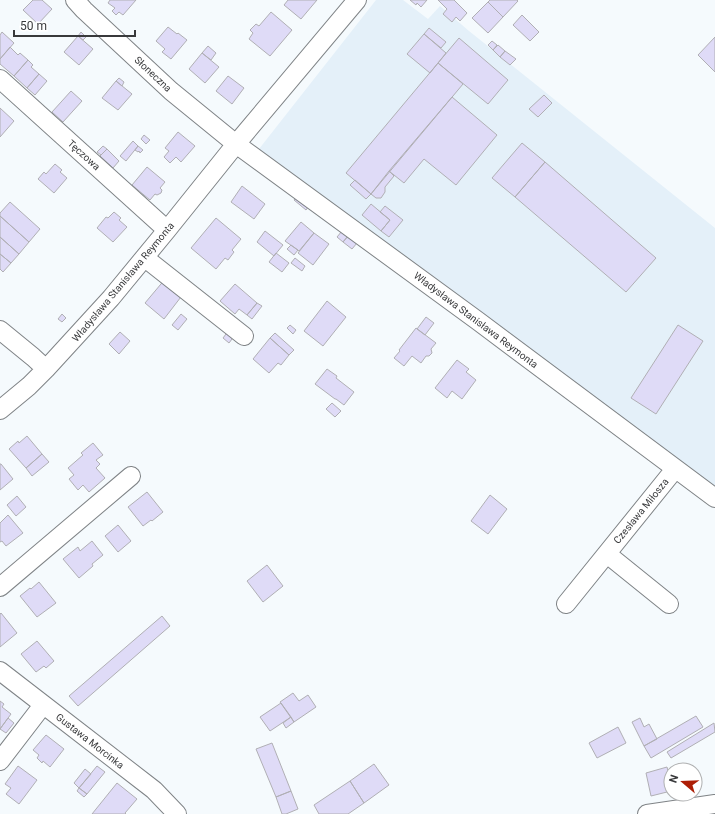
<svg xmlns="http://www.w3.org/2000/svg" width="715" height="814" viewBox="0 0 715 814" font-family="Roboto,sans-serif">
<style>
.built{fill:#e4f0f9}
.building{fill:#dfdbf7;stroke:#b0afb4}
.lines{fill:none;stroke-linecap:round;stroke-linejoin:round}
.minor-casing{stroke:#7f8386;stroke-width:20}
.minor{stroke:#fff;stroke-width:18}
.labels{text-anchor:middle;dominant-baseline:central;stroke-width:3;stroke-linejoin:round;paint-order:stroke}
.street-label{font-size:10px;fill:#38393b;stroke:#fff}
</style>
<rect width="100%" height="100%" fill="#f5fafd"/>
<path class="built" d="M 376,0 L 403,0 L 428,19 L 440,6 L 469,31 L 715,228 L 715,498 L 478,321 L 259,149 Z"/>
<path class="building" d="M 33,0 L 42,0 L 52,9 L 38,24 L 23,10 Z
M 110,0 L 136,0 L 123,15 L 119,12 L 116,15 L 112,11 L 115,8 L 108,3 Z
M 288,0 L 317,0 L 301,19 L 284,5 Z
M 410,0 L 427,0 L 421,7 L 417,3 L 416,5 Z
M 438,0 L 454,0 L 467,13 L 460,21 L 456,17 L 452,22 L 443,14 L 447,9 Z
M 490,0 L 517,0 L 518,1 L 503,17 L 488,2 Z
M 488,2 L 503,17 L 488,33 L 472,18 Z
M 271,12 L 292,30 L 270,56 L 249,39 L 253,33 L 250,30 L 256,24 L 259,26 Z
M 522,15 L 539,32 L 530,41 L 513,25 Z
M 168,27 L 177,34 L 178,33 L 187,40 L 171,59 L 162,52 L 165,49 L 156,41 Z
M 429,28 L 446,42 L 441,48 L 424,34 Z
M 2,32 L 14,43 L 0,59 L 0,35 Z
M 81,32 L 86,37 L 83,40 L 78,36 Z
M 424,34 L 446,53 L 430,73 L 407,54 Z
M 78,36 L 93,49 L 79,65 L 64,52 Z
M 715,37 L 715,72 L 698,55 Z
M 459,38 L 508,80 L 488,104 L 438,63 Z
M 492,41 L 497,45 L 493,50 L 488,45 Z
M 498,45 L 505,51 L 500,57 L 493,50 Z
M 208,46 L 216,53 L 211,60 L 202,53 Z
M 10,47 L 18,55 L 20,53 L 28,60 L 14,76 L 0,64 L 0,59 Z
M 505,51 L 516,59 L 510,65 L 500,57 Z
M 202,53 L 219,67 L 205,83 L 189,69 Z
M 28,60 L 33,65 L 31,67 L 39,74 L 27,88 L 14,76 Z
M 438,63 L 463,84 L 371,194 L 346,173 Z
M 39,74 L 47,81 L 35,95 L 27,88 Z
M 228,76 L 244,88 L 232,104 L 216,91 Z
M 119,78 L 124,82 L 122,86 L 116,81 Z
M 116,81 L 132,94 L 118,110 L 102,98 Z
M 71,91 L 82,101 L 63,122 L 52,112 Z
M 544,95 L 552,103 L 538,117 L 529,109 Z
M 452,97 L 497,135 L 456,185 L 424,159 L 404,183 L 389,171 Z
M 0,108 L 14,121 L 0,137 Z
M 178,132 L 195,146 L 181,162 L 176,157 L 170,163 L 164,157 L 169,151 L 165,148 Z
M 144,135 L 150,140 L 146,144 L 141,139 Z
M 133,141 L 138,146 L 126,161 L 120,156 Z
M 522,143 L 545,162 L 515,197 L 492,178 Z
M 103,146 L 107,149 L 101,155 L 97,152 Z
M 138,146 L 143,150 L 140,153 L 139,151 L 138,152 L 135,150 Z
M 107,149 L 119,161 L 113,168 L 100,156 Z
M 545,162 L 656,258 L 626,292 L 515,197 Z
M 55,164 L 62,170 L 60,172 L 67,178 L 54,193 L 38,179 L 44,172 L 46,174 Z
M 147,167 L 165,182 L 160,188 L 162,190 L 161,193 L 157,195 L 155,194 L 150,200 L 132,185 Z
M 389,171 L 394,176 L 385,187 L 385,192 L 381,198 L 376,198 L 371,194 Z
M 355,180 L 371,194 L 366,199 L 350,185 Z
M 242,186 L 265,204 L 254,219 L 231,202 Z
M 299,194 L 311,203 L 306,210 L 294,200 Z
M 10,202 L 40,229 L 29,242 L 0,216 L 0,213 Z
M 371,204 L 390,220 L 381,231 L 362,215 Z
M 385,206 L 403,220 L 389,237 L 381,231 L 390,220 L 380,212 Z
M 114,212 L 121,218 L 119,220 L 127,227 L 113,242 L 97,228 L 106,217 L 108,218 Z
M 0,216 L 29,242 L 19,254 L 0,237 Z
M 216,218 L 241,239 L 232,250 L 234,252 L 228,260 L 225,258 L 216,269 L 191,248 Z
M 301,222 L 314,233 L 299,251 L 285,241 Z
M 265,231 L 283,245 L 274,256 L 257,242 Z
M 342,231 L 348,236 L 343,242 L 337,237 Z
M 314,233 L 329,244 L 313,265 L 298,253 Z
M 348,236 L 357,243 L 352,249 L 343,242 Z
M 0,237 L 19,254 L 11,263 L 0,254 Z
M 291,245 L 298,250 L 294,255 L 287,249 Z
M 276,253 L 289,263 L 282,272 L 269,262 Z
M 0,254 L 11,263 L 3,272 L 0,269 Z
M 295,258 L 305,266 L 302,271 L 291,263 Z
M 166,278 L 184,293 L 164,319 L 145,303 Z
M 235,284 L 257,303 L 247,315 L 239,309 L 235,314 L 220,301 Z
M 327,301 L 346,317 L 323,346 L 304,331 Z
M 257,303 L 262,306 L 252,319 L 247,315 Z
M 62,314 L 66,318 L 62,322 L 58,319 Z
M 181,314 L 187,319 L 178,330 L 172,325 Z
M 426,317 L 434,323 L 425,335 L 417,329 Z
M 290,325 L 296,330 L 293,334 L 287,328 Z
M 678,325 L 703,341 L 656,414 L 631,398 Z
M 416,328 L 436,343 L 431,349 L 432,353 L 429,356 L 426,356 L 421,363 L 412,356 L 404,366 L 394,358 L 400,351 L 399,350 Z
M 229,330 L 235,335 L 229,343 L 223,338 Z
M 120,332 L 130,341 L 119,354 L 109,344 Z
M 275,333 L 294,350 L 289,355 L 270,338 Z
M 270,338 L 289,355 L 281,365 L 278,363 L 269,373 L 253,359 Z
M 457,360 L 469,369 L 466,372 L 476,380 L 462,399 L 452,391 L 447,398 L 435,388 Z
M 327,369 L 337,376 L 336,378 L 354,392 L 344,405 L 336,399 L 335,399 L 315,384 Z
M 332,403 L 341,411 L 335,417 L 326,409 Z
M 27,436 L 42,454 L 26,468 L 9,449 L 18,441 L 19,443 Z
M 93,443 L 103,455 L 96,460 L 100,464 L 96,468 L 105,478 L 89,492 L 83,485 L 78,490 L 69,479 L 74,475 L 68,468 L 83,455 L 81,453 Z
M 42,454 L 49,462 L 32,476 L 26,468 Z
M 0,464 L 1,464 L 13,479 L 0,490 Z
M 147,492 L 163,512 L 152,521 L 151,520 L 143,526 L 128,507 Z
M 490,495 L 507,509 L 488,534 L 471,521 Z
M 17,496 L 26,507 L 16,516 L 7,505 Z
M 8,515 L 23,533 L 6,546 L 2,541 L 0,542 L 0,523 Z
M 118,525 L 131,541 L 118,552 L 105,536 Z
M 92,541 L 103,555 L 92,564 L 93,566 L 79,578 L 63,559 L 78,547 L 80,551 Z
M 267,565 L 283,586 L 263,602 L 247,581 Z
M 39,582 L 56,603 L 37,617 L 20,596 L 30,588 L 31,589 Z
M 1,613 L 17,633 L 0,647 L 0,614 Z
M 162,616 L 170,626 L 78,706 L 69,696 Z
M 37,641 L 54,661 L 46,668 L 44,666 L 36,672 L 21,654 Z
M 293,693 L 299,701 L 308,695 L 316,707 L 294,722 L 280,702 Z
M 0,701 L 4,704 L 2,707 L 11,714 L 0,729 Z
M 281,703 L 291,717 L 270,731 L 260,717 Z
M 696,716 L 703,727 L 651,758 L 644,746 Z
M 291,717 L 294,722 L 286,728 L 283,723 Z
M 8,718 L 14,723 L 6,733 L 0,729 Z
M 640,718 L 644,727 L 649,724 L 657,739 L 644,746 L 632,722 Z
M 714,723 L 715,732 L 671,758 L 667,752 Z
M 618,727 L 626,743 L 597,758 L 589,743 Z
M 46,735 L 64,749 L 50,767 L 43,761 L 42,763 L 37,758 L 39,755 L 33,750 Z
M 272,743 L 291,791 L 276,797 L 256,749 Z
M 374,764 L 389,785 L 364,803 L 350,781 Z
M 18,766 L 37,780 L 19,804 L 6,794 L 11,788 L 5,784 Z
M 97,766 L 105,772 L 87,794 L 79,788 Z
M 667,767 L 671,783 L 671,791 L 651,796 L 646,773 Z
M 85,769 L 91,774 L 79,788 L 74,783 Z
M 350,781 L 364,803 L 348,814 L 319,814 L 314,805 Z
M 117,783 L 137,799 L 125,813 L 126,814 L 92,814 Z
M 79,788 L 87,794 L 84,797 L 77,791 Z
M 291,791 L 298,809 L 286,814 L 282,814 L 276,797 Z"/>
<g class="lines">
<g class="minor-casing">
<path id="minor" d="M 75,0 L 84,10 L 171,91 L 236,144 L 478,321 L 715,498
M 0,79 L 167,230
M 145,258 L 244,336
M 0,330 L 33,357 L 46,369
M 0,410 L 29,386 L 46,369 L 111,298 L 167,230 L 236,144 L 357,0
M 607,554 L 669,604
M 0,587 L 131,476
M 566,604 L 675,469
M 0,671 L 154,790 L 177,814
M 0,761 L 43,705
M 647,814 L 715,804"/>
</g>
<use href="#minor" class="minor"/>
</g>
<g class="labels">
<g class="street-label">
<text transform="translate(153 74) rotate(43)">Słoneczna</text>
<text transform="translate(84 155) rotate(42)">Tęczowa</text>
<text transform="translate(123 282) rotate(-50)">Władysława Stanisława Reymonta</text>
<text transform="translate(476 320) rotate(37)">Władysława Stanisława Reymonta</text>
<text transform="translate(641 511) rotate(-51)">Czesława Miłosza</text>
<text transform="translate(90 741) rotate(38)">Gustawa Morcinka</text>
</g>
</g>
<g transform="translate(683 782) rotate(289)"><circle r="19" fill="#ffffff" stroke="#afb0b1"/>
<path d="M0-3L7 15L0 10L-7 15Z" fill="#ad1e06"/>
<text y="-6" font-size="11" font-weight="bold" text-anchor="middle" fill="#38393b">N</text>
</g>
<path d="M14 30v6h121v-6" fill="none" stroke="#38393b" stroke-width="2"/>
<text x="20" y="30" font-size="12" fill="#38393b" stroke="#ffffff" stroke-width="3" paint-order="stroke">50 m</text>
</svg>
